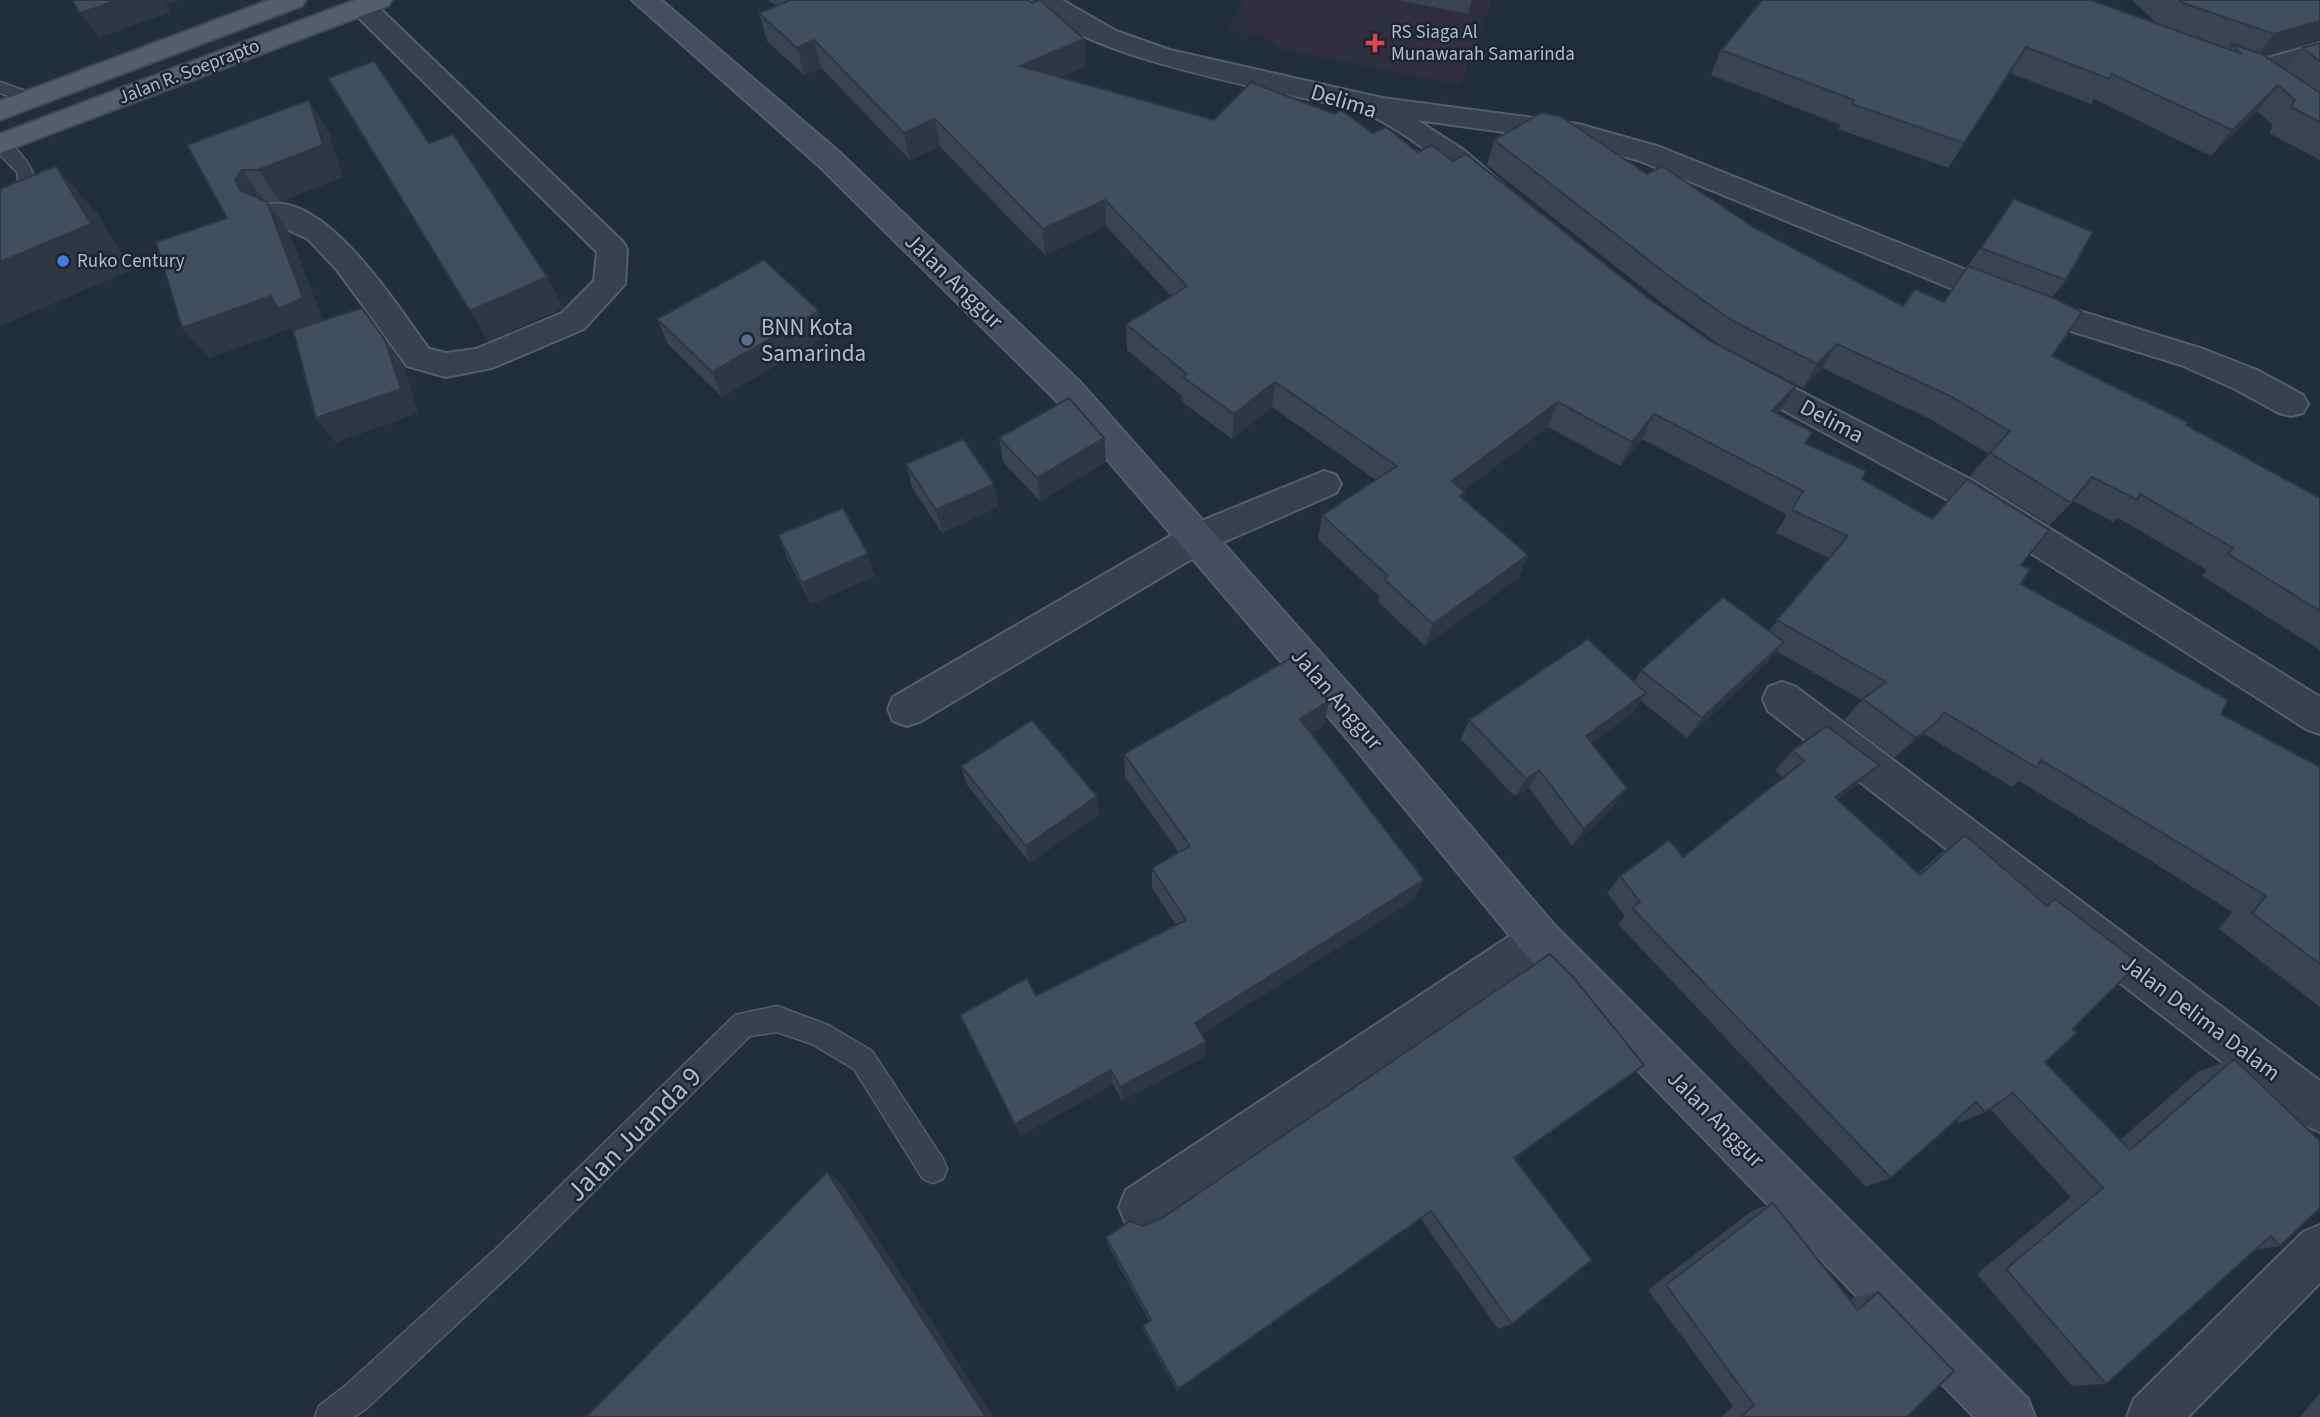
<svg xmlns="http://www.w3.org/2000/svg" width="2320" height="1417" viewBox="0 0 2320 1417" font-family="'Source Sans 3',sans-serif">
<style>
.medical{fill:#302f3d}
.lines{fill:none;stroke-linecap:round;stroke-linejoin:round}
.lane-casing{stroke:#555e6a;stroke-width:3}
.street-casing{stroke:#555e6a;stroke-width:4}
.secondary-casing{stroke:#555e6a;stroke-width:4}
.primary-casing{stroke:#404955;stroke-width:4}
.lane{fill:#37404c;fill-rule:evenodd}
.street{fill:#37404c;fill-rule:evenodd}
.secondary{fill:#454f5f;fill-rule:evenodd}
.primary{fill:#555f6c;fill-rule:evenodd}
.wall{fill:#394351}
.shaded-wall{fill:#2e3742}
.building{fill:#424e5e;stroke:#2e3742;stroke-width:2}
.health-dot{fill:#e0444e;stroke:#1c2531;stroke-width:2.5}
.shop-dot{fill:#3f7fe0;stroke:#1c2531;stroke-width:2.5}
.service-dot{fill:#5c6f8a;stroke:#1c2531;stroke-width:2.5}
.labels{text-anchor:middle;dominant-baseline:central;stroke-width:5;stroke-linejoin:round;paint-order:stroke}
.far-poi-label{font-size:19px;fill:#b2bbc8;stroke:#1c2531;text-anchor:start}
.far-street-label{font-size:19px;fill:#b2bbc8;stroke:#1c2531}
.street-label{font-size:23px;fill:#b2bbc8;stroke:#1c2531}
.poi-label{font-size:23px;fill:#b2bbc8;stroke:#1c2531;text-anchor:start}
.near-street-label{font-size:28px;fill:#b2bbc8;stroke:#1c2531}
</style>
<rect width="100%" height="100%" fill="#232e3c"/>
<path class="medical" d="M 1245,0 L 1492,0 L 1460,85 L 1281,49 L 1266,38 L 1227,29 Z"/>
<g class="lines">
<g class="lane-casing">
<path id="lane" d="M 0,82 L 37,95 L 39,99 L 31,104 L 0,93 Z
M 0,140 C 19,145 33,168 37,186 L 24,205 L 0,220 L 0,205 L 12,197 L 19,186 L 17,172 L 0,155 Z
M 777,1006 L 828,1025 L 872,1051 L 943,1159 L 947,1169 L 943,1179 L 933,1183 L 923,1179 L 854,1069 L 812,1044 L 777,1032 L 750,1036 L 520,1265 L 367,1408 L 354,1417 L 315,1417 L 319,1406 L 345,1386 L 500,1245 L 735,1015 Z"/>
</g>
<g class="street-casing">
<path id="street" d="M 353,0 L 371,0 L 623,242 L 627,249 L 625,284 L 584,329 L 492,368 L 446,377 L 407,366 L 338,271 L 308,239 L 265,219 L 261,212 L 265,205 C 325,189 398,308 429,349 L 446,353 L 476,349 L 562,313 L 594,281 L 597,252 L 353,12 L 349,6 Z
M 1032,0 L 1062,0 L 1116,31 L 1170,50 L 1382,98 L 1578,124 L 1660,147 L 2031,296 L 2203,349 L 2257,370 L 2303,395 L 2308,404 L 2303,413 L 2291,416 L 2279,413 L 2233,388 L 2181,365 L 2009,312 L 1640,161 L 1576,142 L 1417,120 L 1465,151 L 1512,192 L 1507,199 C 1500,201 1494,203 1487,199 C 1474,192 1461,178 1450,169 C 1426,149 1380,115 1351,108 C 1281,92 1071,56 1032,0 Z
M 2320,43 L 2320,60 L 2253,79 L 2243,77 L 2239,71 L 2243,65 Z
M 1742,361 L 1972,480 L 2320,697 L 2320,734 L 2306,729 L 1948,500 L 1730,381 L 1726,373 L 1730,365 Z
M 1324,471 L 1336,475 L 1341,484 L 1336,493 L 1210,548 L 921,721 L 907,726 L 893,721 L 888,709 L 893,697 L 1184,528 Z
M 1782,682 L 1796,687 L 2320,1081 L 2320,1132 L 2304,1125 L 1768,711 L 1763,699 L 1768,687 Z
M 1540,920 L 1555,926 L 1561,940 L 1555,954 L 1160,1224 L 1143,1231 L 1126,1224 L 1119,1207 L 1126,1190 L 1525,926 Z
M 2320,1225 L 2320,1283 L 2188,1417 L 2127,1417 L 2134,1399 L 2303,1232 Z"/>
</g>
<g class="secondary-casing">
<path id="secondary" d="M 632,0 L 661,0 L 838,151 L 1080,382 L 1373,712 L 1555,926 L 2028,1399 L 2035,1417 L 1974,1417 L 1525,954 L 1345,736 L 1056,400 L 818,165 Z"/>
</g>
<g class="primary-casing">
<path id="primary" d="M 269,0 L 306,0 L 302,6 L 0,120 L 0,101 Z
M 355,0 L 392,0 L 388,6 L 0,153 L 0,134 Z"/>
</g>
<use href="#lane" class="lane"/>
<use href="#street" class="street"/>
<use href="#secondary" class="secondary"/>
<use href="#primary" class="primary"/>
</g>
<path class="wall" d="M 767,0 L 1028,0 L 1084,39 L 1086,66 L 1060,77 L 1214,120 L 1373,133 L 1418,152 L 1780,411 L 1778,414 L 1806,443 L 1862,479 L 1932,519 L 2021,565 L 2021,584 L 2221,714 L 2320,767 L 2320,1007 L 2219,929 L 2232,912 L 2156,864 L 2019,781 L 2012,787 L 1924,734 L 1894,758 L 1844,720 L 1862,700 L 1776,651 L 1767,663 L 1687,738 L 1641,701 L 1633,713 L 1591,743 L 1614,806 L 1572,846 L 1529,788 L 1515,797 L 1461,739 L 1469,720 L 1634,682 L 1641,670 L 1769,631 L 1829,558 L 1776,533 L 1787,515 L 1642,439 L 1620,466 L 1548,427 L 1463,491 L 1463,498 L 1528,555 L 1518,578 L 1425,646 L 1378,602 L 1379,596 L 1318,539 L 1322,515 L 1376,480 L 1272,407 L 1232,439 L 1182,402 L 1182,396 L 1127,350 L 1126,324 L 1171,296 L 1106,226 L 1045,255 L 940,147 L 910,160 L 821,68 L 804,75 L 767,41 L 759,13 L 777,6 Z
M 1397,0 L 1473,0 L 1468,14 Z
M 2132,0 L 2320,0 L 2320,41 L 2266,56 L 2285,69 L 2302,48 L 2320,43 L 2320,160 L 2269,133 L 2273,125 L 2257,111 L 2211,156 L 2094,99 L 2091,104 L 2010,73 L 1948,168 L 1838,129 L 1841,125 L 1711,75 L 1721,50 L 2159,25 Z
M 329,133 L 343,177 L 280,202 L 267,202 L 290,234 L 323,321 L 403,365 L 418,413 L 336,442 L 316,418 L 294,330 L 292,328 L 209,358 L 182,328 L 227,218 L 187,145 Z
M 1494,140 L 1647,174 L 1753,227 L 1903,306 L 1944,301 L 2014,199 L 2066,280 L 2052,298 L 2052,356 L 2186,425 L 2320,498 L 2320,650 L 2202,576 L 2207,570 L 2118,518 L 2113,522 L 2073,501 L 2050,525 L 1970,476 L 1989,454 L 1930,419 L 1822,368 L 1803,388 L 1720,345 L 1663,304 L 1487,165 Z
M 819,311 L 826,336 L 722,397 L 668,344 L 657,319 Z
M 999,438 L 1104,438 L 1106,462 L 1040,501 L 1003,462 Z
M 906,464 L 994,484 L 998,507 L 942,533 L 912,487 Z
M 778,535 L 875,576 L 811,604 L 787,558 Z
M 1329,701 L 1324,725 L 1311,733 L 1424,880 L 1414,900 L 1201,1034 L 1204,1057 L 1122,1101 L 1113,1084 L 1021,1136 L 968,1030 L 1176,925 L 1152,888 L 1152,868 L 1179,853 L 1125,777 L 1124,754 Z
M 1793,750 L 1858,784 L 1838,799 L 1918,873 L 1941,853 L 1965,835 L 2045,905 L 2055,899 L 2073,1029 L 2045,1062 L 2120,1140 L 2199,1071 L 2234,1059 L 2280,1246 L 2255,1250 L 2106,1384 L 2072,1386 L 1977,1274 L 2071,1197 L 1990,1109 L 1985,1112 L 1959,1123 L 1956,1120 L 1891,1178 L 1866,1187 L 1618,924 L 1625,916 L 1607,893 L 1620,876 L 1683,857 L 1783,778 L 1775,770 Z
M 961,766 L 1097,796 L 1099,814 L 1030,863 L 967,785 Z
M 1644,1065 L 1515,1159 L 1512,1324 L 1498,1329 L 1421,1219 L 1177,1391 L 1143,1330 L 1143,1326 L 1149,1321 L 1108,1245 L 1106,1237 Z
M 1773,1203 L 1850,1300 L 1854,1297 L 1878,1292 L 1907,1417 L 1721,1417 L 1733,1406 L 1648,1290 L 1753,1210 Z
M 2320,1393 L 2320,1417 L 2300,1417 Z"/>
<path class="shaded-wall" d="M 117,0 L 180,0 L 166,5 L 171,12 L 99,38 L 80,13 Z
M 1471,0 L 1473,0 L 1468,14 Z
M 2320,21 L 2320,41 L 2254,59 L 2274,34 Z
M 1084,39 L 1086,66 L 1023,93 L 1020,66 Z
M 814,40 L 821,68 L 804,75 L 797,48 Z
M 2278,85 L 2257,111 L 2211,156 L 2232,130 Z
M 309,100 L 329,133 L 343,177 L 280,202 L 258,170 Z
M 935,119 L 940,147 L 910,160 L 904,133 Z
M 56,166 L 97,213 L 132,270 L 0,326 L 0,262 Z
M 242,170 L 265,202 L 240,190 L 235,179 Z
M 1105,200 L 1106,226 L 1045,255 L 1043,229 Z
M 267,202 L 290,234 L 326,329 L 302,340 L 292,328 L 209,358 L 182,328 Z
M 547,277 L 564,308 L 488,341 L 470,311 Z
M 819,311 L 826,336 L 722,397 L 712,372 Z
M 385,340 L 403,365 L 418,413 L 336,442 L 316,418 Z
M 1837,344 L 1822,368 L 1803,388 L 1817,364 Z
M 1275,382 L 1272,407 L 1232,439 L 1234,414 Z
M 1796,386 L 1780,411 L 1757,436 L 1772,411 Z
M 1558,402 L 1548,427 L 1444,505 L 1452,481 Z
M 1654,414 L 1642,439 L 1620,466 L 1632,442 Z
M 1104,438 L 1106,462 L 1040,501 L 1037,478 Z
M 994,484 L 998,507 L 942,533 L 936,510 Z
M 868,554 L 875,576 L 811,604 L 802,583 Z
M 1528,555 L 1518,578 L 1425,646 L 1433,624 Z
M 1784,642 L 1767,663 L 1687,738 L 1702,718 Z
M 1646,693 L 1633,713 L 1574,756 L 1586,736 Z
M 1329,701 L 1324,725 L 1295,743 L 1300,719 Z
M 1938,721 L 1916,741 L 1894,758 L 1916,738 Z
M 1879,765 L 1858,784 L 1816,815 L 1835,797 Z
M 1539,770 L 1529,788 L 1515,797 L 1526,779 Z
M 1627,788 L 1614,806 L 1572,846 L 1584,829 Z
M 1097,796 L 1099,814 L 1030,863 L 1026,846 Z
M 1424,880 L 1414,900 L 1194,1038 L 1195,1023 Z
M 1206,1042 L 1204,1057 L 1122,1101 L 1120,1087 Z
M 1644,1065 L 1627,1078 L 1502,1168 L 1514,1158 Z
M 1111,1070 L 1113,1084 L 1021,1136 L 1015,1124 Z
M 827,1172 L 842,1184 L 994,1417 L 986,1417 Z
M 1431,1211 L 1421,1219 L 1177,1391 L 1178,1389 Z"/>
<path class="building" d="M 72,0 L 117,0 L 80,13 Z
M 791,0 L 1028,0 L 1032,3 L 1040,0 L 1084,39 L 1020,66 L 1214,120 L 1251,82 L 1334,114 L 1341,110 L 1373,133 L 1386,127 L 1418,152 L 1432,145 L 1453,161 L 1466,154 L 1648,298 L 1709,340 L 1796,386 L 1772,411 L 1813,432 L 1805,443 L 1866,471 L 1862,479 L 1932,519 L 1967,479 L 2049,530 L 2021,565 L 2030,569 L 2021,584 L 2228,700 L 2221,714 L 2320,767 L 2320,964 L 2252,913 L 2266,896 L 2186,847 L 2041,760 L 2037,768 L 1944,712 L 1938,721 L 1916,738 L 1863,699 L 1886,682 L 1777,620 L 1848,536 L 1792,510 L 1803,491 L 1654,414 L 1632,442 L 1558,402 L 1452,481 L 1465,493 L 1460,496 L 1528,555 L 1433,624 L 1384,579 L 1388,576 L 1322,515 L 1397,466 L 1275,382 L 1234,414 L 1183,377 L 1187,374 L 1126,324 L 1187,286 L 1105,200 L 1043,229 L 935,119 L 904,133 L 814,40 L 797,48 L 759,13 Z
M 1762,0 L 2091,0 L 2242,54 L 2229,43 L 2262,54 L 2320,93 L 2320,122 L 2291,107 L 2295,100 L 2278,85 L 2232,130 L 2112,74 L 2109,79 L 2026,47 L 1964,143 L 1852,104 L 1854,100 L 1721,50 Z
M 2179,0 L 2320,0 L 2320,21 L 2274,34 L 2183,3 Z
M 2320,43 L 2320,61 L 2302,48 Z
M 374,61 L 429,143 L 453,134 L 547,277 L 470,311 L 328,78 Z
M 309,100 L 323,145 L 258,170 L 242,170 L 235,179 L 240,190 L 267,202 L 303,298 L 278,309 L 271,296 L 182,328 L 156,242 L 227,218 L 187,145 Z
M 1541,113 L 1560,116 L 1647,174 L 1662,166 L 1753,227 L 1903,306 L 1915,289 L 1944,302 L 1968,266 L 2056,299 L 2082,312 L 2052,356 L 2187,422 L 2186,425 L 2320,498 L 2320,611 L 2228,554 L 2233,548 L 2140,494 L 2137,500 L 2092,477 L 2071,503 L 1990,453 L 2010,431 L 1948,395 L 1837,344 L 1817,364 L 1733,321 L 1673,279 L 1494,140 Z
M 56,166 L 91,224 L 0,262 L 0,189 Z
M 2014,199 L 2093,232 L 2066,280 L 1981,248 Z
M 764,260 L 819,311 L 712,372 L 657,319 Z
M 362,308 L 385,340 L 401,389 L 316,418 L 293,330 Z
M 1069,398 L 1104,438 L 1037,478 L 999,438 Z
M 963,439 L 994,484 L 936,510 L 906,464 Z
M 843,508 L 868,554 L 802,583 L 778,535 Z
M 1723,597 L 1784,642 L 1702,718 L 1641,670 Z
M 1588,639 L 1646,693 L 1586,736 L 1627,788 L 1584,829 L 1539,770 L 1526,779 L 1469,720 Z
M 1293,657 L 1329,701 L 1300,719 L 1424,880 L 1195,1023 L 1206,1042 L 1120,1087 L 1111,1070 L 1015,1124 L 960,1015 L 1027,978 L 1036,996 L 1186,920 L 1152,868 L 1190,846 L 1124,754 Z
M 1032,720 L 1097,796 L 1026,846 L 961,766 Z
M 1827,726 L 1879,765 L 1835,797 L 1920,875 L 1965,835 L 2047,906 L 2055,899 L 2139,963 L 2073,1029 L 2077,1033 L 2045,1062 L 2130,1150 L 2234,1059 L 2320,1141 L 2320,1208 L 2280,1246 L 2271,1236 L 2106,1384 L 2006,1269 L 2103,1188 L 2013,1093 L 1985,1112 L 1976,1102 L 1891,1178 L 1632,908 L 1640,902 L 1620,876 L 1669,840 L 1683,857 L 1804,761 L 1793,750 Z
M 1550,954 L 1574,978 L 1644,1065 L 1514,1158 L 1592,1260 L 1512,1324 L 1431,1211 L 1178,1389 L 1143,1326 L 1151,1320 L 1106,1237 L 1130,1221 L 1143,1226 L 1162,1218 Z
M 827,1172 L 986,1417 L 586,1417 Z
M 1773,1203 L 1858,1310 L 1878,1292 L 1954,1371 L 1907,1417 L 1741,1417 L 1754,1405 L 1666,1285 Z"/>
<path class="health-dot" d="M1371.5 32.5h7v7h7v7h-7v7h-7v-7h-7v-7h7z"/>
<circle class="shop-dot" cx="63" cy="261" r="7"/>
<circle class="service-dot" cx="747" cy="340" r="7"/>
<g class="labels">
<g class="far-poi-label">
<text x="1391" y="32">RS Siaga Al<tspan x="1391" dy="22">Munawarah Samarinda</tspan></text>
<text x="77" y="261">Ruko Century</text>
</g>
<g class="far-street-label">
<text transform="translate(189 72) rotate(-21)">Jalan R. Soeprapto</text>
</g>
<g class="street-label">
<text transform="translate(1344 101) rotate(17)">Delima</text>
<text transform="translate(954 281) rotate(44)">Jalan Anggur</text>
<text transform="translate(1832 421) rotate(28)">Delima</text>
<text transform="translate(1337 699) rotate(49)">Jalan Anggur</text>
<text transform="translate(2201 1018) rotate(37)">Jalan Delima Dalam</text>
<text transform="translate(1716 1119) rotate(45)">Jalan Anggur</text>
</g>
<g class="poi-label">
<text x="761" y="327">BNN Kota<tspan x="761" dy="26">Samarinda</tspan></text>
</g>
<g class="near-street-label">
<text transform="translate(634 1134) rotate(-45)">Jalan Juanda 9</text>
</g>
</g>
</svg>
